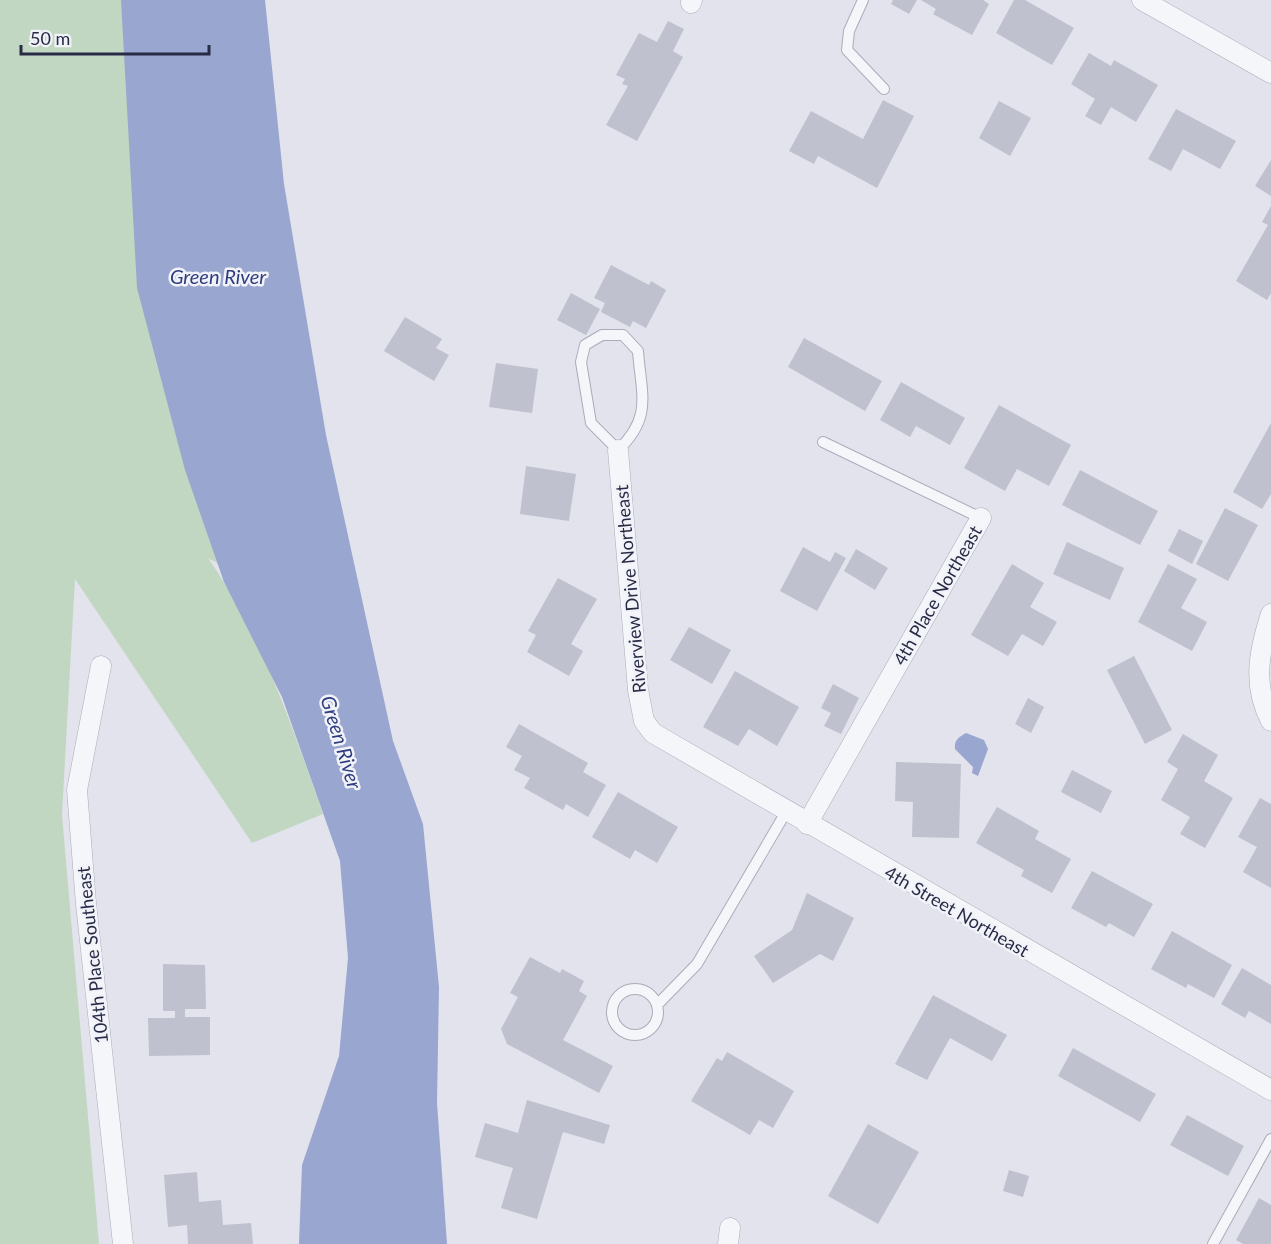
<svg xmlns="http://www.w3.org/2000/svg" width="1271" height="1244" viewBox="0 0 1271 1244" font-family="Lato,sans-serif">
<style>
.green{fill:#c2d7c2}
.water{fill:#99a6cf}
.building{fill:#bfc1cf}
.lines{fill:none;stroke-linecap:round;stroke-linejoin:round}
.service-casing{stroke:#aaacba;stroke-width:12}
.minor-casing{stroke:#aaacba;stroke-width:21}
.service{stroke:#f5f6fa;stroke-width:10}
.minor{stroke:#f5f6fa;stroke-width:20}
.labels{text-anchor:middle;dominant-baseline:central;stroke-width:5;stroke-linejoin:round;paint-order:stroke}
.street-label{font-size:18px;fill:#282b46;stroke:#f2f3f9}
.water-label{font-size:20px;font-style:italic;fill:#2d3d7f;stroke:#f2f3f9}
</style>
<rect width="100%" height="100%" fill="#e2e3ec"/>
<path class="green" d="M 0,0 L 164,0 L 264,588 L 208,558 C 262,636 292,726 323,814 L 252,843 L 75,579 L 62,815 L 99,1244 L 0,1244 Z"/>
<path class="water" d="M 121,0 L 265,0 L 284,184 L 326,435 L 393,741 L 423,824 L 439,987 L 437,1103 L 447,1244 L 299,1244 L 302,1165 L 339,1056 L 348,958 L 340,861 L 282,697 L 224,582 L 185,470 L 137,288 Z
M 966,733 L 984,740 L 988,749 L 978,776 L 972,773 L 973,767 L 955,749 C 954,740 959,737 966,733 Z"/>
<path class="building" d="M 893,0 L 917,0 L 909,14 L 891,4 Z
M 921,0 L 983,0 L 989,4 L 972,35 L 933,14 L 936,9 Z
M 1014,0 L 1025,0 L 1074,28 L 1052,65 L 996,33 Z
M 668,21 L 684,29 L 673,51 L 683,57 L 637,141 L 606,125 L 628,86 L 622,84 L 625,79 L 616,75 L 639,33 L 657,42 Z
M 1089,53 L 1111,66 L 1114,60 L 1158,85 L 1136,122 L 1111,107 L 1101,125 L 1085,116 L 1095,99 L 1071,84 Z
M 883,100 L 914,116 L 877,188 L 818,156 L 814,164 L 789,151 L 811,111 L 863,139 Z
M 999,101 L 1031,118 L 1010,156 L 979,138 Z
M 1176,109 L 1236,141 L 1220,169 L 1183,149 L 1171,171 L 1148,159 Z
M 1271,160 L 1271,196 L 1255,186 Z
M 1271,206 L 1271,293 L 1267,300 L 1236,281 L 1268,225 L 1262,222 Z
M 611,265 L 649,285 L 651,281 L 666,290 L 646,328 L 633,321 L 630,327 L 601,312 L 605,303 L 594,298 Z
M 571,293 L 600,309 L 586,335 L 557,320 Z
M 405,317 L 442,339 L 436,348 L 449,355 L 434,381 L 384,351 Z
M 804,338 L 882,381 L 865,411 L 788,367 Z
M 496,363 L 538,369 L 532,413 L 489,407 Z
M 901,382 L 965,418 L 950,445 L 916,426 L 910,437 L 880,420 Z
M 999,405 L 1071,445 L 1049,486 L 1017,469 L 1005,491 L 964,468 Z
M 1271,423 L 1271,494 L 1262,509 L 1233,492 Z
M 526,466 L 576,474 L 569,521 L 520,514 Z
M 1080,470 L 1158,511 L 1140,545 L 1062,505 Z
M 1225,508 L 1258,525 L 1228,581 L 1196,564 Z
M 1179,529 L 1203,541 L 1192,564 L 1168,551 Z
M 1067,542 L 1124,568 L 1110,600 L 1053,574 Z
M 803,547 L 830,562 L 835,552 L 846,558 L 817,611 L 780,591 Z
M 856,549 L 888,568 L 875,590 L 844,571 Z
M 1012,564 L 1044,583 L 1030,607 L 1057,622 L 1043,646 L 1022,634 L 1008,656 L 971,635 Z
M 1168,564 L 1197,579 L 1181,608 L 1207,622 L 1192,651 L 1138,622 Z
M 558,578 L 597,599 L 571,644 L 583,651 L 569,676 L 527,652 L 536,635 L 528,631 Z
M 689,627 L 731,650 L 712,684 L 670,660 Z
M 1134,656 L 1172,730 L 1145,744 L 1107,670 Z
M 735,671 L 799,707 L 777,746 L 749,729 L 738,746 L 703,727 Z
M 833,684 L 859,698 L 841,734 L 824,726 L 831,713 L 821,708 Z
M 1028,698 L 1044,707 L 1031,733 L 1015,724 Z
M 519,724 L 588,763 L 583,772 L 606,785 L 588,817 L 566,804 L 563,810 L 524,788 L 530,778 L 514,770 L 522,756 L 506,747 Z
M 1183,734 L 1218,755 L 1204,781 L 1233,798 L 1205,848 L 1180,834 L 1190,817 L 1161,800 L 1178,769 L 1167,762 Z
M 896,762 L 961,764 L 959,838 L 912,837 L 913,802 L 895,801 Z
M 1072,770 L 1112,791 L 1101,813 L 1061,792 Z
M 618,792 L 678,827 L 657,863 L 635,850 L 630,859 L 592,837 Z
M 1260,798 L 1271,804 L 1271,888 L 1243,872 L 1257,847 L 1238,837 Z
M 997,807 L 1039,831 L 1035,839 L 1071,859 L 1052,893 L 1021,876 L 1024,870 L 976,843 Z
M 1092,871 L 1153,904 L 1134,937 L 1109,923 L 1106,927 L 1071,908 Z
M 807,893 L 854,918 L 833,961 L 820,954 L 773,983 L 754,956 L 792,930 Z
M 1172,931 L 1232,965 L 1214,998 L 1188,984 L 1186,988 L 1151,969 Z
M 530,957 L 560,973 L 562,969 L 584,981 L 579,991 L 587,996 L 563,1040 L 613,1066 L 599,1093 L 507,1044 L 501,1029 L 518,997 L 510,993 Z
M 163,964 L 205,965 L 206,1009 L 185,1009 L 185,1017 L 210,1017 L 210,1055 L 149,1056 L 148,1018 L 175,1018 L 175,1011 L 163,1011 Z
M 1242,968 L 1271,985 L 1271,1024 L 1249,1011 L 1245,1018 L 1221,1004 Z
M 933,995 L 1007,1035 L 992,1061 L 950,1038 L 927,1080 L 895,1064 Z
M 1073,1048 L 1156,1094 L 1140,1122 L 1058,1076 Z
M 727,1052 L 794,1091 L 773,1128 L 759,1120 L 750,1135 L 691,1101 L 717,1058 L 722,1061 Z
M 527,1100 L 610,1125 L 604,1144 L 563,1132 L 537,1219 L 501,1208 L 513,1168 L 475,1157 L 485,1123 L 518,1133 Z
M 1187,1115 L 1244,1146 L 1228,1176 L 1170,1145 Z
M 868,1124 L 919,1152 L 878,1224 L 828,1196 Z
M 1009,1170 L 1029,1176 L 1023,1197 L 1003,1191 Z
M 197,1172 L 199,1202 L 221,1200 L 223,1225 L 251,1223 L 253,1244 L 188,1244 L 187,1225 L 168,1227 L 164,1175 Z
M 1259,1198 L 1271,1205 L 1271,1244 L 1243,1244 L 1236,1240 Z"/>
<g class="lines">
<g class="service-casing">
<path id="service" d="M 863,0 L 849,31 L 847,50 L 884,89
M 602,335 L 623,335 L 638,351 C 641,394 653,417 618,450 L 591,423 L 581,362 L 585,345 Z
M 823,442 L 981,518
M612 1012a23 23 0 1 1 46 0a23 23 0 1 1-46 0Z
M 657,1005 L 697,964 L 786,812
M 1213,1244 L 1271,1139"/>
</g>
<g class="minor-casing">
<path id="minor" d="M 1142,0 L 1271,73
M 691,3 L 692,0
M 618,450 L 638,690 L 644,721 L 653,733 L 1271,1090
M 1271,614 C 1259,651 1252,685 1271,721
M 101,666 L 77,790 L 86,904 L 123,1244
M 807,824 L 981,518
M 728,1244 L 730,1228"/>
</g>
<use href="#service" class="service"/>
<use href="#minor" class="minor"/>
</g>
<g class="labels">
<g class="street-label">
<text transform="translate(630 589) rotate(-95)">Riverview Drive Northeast</text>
<text transform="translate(937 595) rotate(-60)">4th Place Northeast</text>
<text transform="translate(957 911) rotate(30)">4th Street Northeast</text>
<text transform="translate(92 955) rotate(-96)">104th Place Southeast</text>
</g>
<g class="water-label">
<text x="218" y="276">Green River</text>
<text transform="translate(342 742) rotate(73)">Green River</text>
</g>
</g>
<path d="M21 45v9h188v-9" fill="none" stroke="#282b46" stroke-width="3"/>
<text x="30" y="45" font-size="18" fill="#282b46" stroke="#f2f3f9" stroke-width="4.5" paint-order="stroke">50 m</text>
</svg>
